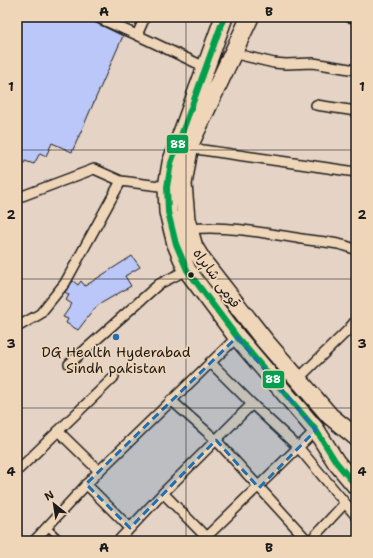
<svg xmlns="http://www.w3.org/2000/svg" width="373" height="558" viewBox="0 0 373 558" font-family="'Shantell Sans','Playpen Sans Arabic',sans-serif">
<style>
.building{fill:#bac7f8;stroke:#1c1c1c}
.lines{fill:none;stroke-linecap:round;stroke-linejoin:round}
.lane-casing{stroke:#1c1c1c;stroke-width:8}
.street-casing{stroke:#1c1c1c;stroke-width:12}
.highway-casing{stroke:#1c1c1c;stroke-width:20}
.lane{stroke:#f0d6b8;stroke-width:4.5}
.street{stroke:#f0d6b8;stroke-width:9}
.highway{stroke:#f0d6b8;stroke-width:17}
.bus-1-casing{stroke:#f0d6b8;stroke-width:9}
.bus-1{stroke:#019f4e;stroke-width:6}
.marked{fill:#1f6fb2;fill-opacity:0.2;stroke:#1f6fb2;stroke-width:3;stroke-dasharray:8 5;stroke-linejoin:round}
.grid{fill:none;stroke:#1c1c1c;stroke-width:1;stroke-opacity:0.55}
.bus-dot{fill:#1c1c1c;stroke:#f0d6b8;stroke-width:1.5}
.poi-dot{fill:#1f6fb2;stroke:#f0d6b8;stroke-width:1.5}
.labels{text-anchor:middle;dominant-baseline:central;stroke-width:3.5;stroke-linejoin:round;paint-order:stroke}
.street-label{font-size:14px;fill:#1c1c1c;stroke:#f0d6b8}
.poi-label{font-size:14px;fill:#1c1c1c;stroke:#f0d6b8}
.line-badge{stroke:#f0d6b8;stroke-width:1.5}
.badge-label{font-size:11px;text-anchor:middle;font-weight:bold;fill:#fff}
.neatline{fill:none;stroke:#1c1c1c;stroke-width:1.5}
.grid-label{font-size:13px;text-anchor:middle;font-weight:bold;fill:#1c1c1c}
</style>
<rect width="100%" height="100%" fill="#e5d3c5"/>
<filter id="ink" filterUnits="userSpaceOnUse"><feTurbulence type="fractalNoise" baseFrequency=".025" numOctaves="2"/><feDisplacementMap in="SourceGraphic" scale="8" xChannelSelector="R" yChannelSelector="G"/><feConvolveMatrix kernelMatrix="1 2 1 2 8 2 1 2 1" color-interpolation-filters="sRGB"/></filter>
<g filter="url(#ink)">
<path class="building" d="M 17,17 L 84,17 L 123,36 L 72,152 L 52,143 L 46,156 L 40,153 L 34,164 L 25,161 L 17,178 Z
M 132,256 L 140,267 L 125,276 L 131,286 L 100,304 L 95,308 L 78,330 L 66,323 L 68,319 L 63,317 L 72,304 L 66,300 L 69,295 L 65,292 L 73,281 L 78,285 L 81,281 L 85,286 Z"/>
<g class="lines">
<g class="lane-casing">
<path id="lane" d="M 47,527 L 62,541"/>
</g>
<g class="street-casing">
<path id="street" d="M 96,17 L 137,35 L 205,67
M 349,17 L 356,18
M 137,35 L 145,17
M 232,53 L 274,63 L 286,64 L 313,63 L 356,70
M 316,105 L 356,111
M 189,148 L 356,172
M 17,198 L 94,169 L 121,181 L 167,187
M 189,229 C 226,225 265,233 302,239 C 320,242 340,242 356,250
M 17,327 L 40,314 L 65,283 L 121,181
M 210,362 L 252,404 L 298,447 L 356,516
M 69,364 L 159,284 L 187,270
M 298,379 L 348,330 L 356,320
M 171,400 L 216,440 L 308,541
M 58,431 L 99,471
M 17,471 L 114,377
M 86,484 L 130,528
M 163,493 L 206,537
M 34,541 L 99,471 L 237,337
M 118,541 L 163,493 L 252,404
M 202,541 L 316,430
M 310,541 L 345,503"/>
</g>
<g class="highway-casing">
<path id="highway" d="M 224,17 L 171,163 L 167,187 L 168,212 L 176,244 L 187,270 L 237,337 L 316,430 L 336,462 L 356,486
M 250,17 L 190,144 L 183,184 L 186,219 L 194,247 L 204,263 L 265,341 L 330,416 L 356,437"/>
</g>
<use href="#lane" class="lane"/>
<use href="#street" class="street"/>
<use href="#highway" class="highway"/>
<g class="bus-1-casing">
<path id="bus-1" d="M 224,17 L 171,163 L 167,187 L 168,212 L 176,244 L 187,270 L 237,337 L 316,430 L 336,462 L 356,486"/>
</g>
<use href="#bus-1" class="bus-1"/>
</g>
</g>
<path class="marked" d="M 237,337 L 316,430 L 259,488 L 216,440 L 130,528 L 86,484 Z"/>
<path class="grid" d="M 186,17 L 186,541M 17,150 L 356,150M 17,279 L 356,279M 17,408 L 356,408"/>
<circle class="bus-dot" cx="191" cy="275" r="3.5"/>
<circle class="poi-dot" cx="116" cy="337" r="4"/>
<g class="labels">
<g class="street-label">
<text transform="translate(217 278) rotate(54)">قومی شاہراہ</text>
</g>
<g class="poi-label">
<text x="116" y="352">DG Health Hyderabad<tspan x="116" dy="16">Sindh pakistan</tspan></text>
</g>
</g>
<g class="line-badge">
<rect x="166" y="134" width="23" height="20" rx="4" fill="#019f4e"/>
<rect x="262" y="370" width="23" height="19" rx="4" fill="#019f4e"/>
</g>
<g class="badge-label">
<text x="178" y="148">88</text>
<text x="273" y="383">88</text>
</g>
<rect width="373" height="558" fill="none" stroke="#f0d6b8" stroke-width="44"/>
<g transform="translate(54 504) rotate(330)" stroke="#f0d6b8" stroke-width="3" paint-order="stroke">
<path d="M0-3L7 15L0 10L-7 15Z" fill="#1c1c1c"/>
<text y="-6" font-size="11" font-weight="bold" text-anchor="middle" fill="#1c1c1c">N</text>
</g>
<rect x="22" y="22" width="329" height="514" class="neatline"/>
<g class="grid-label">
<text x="104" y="16">A</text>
<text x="269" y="16">B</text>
<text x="11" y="91">1</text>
<text x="362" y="91">1</text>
<text x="11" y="219">2</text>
<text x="362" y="219">2</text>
<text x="11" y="348">3</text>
<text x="362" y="348">3</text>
<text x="11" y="476">4</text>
<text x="362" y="476">4</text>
<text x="104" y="552">A</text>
<text x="269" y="552">B</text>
</g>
</svg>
